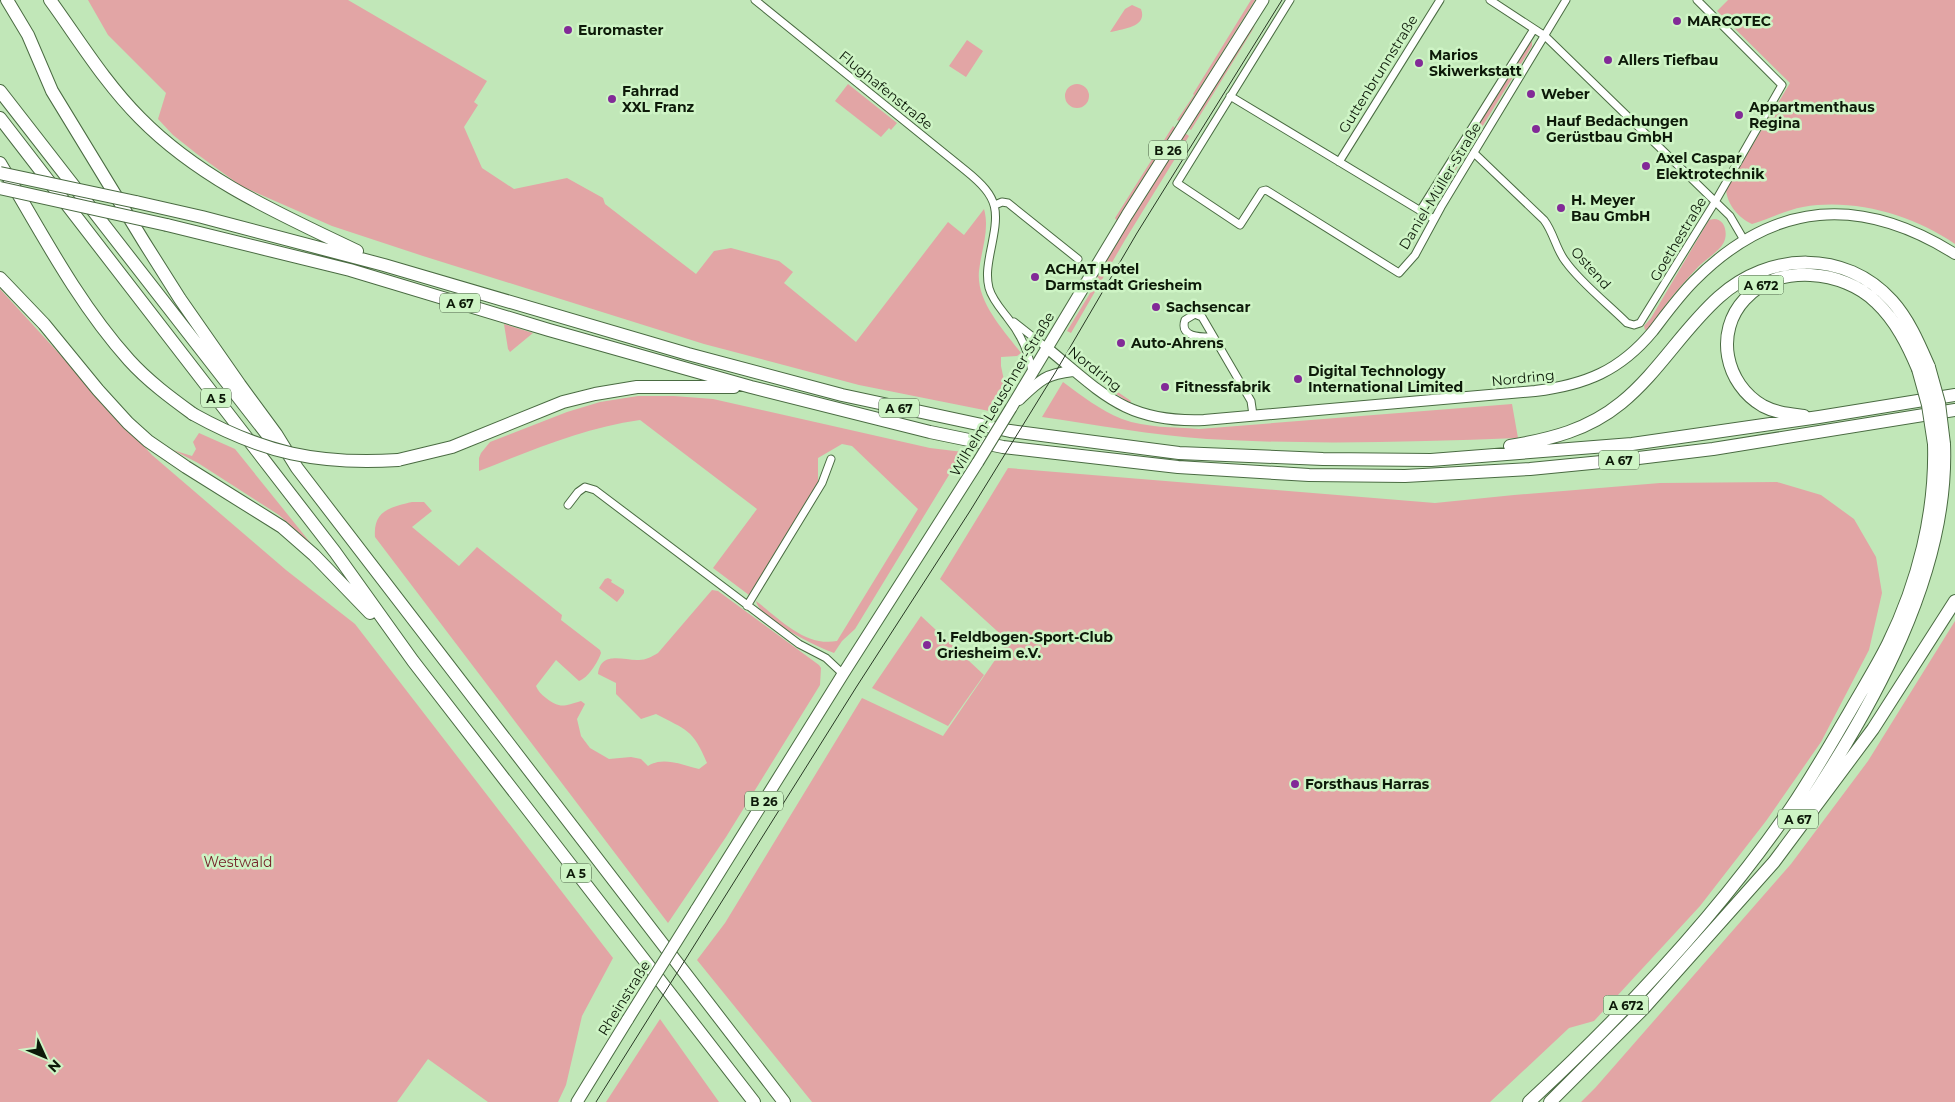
<svg xmlns="http://www.w3.org/2000/svg" width="1955" height="1102" viewBox="0 0 1955 1102" font-family="Montserrat,sans-serif">
<style>
.green{fill:#e2a5a5}
.lines{fill:none;stroke-linecap:round;stroke-linejoin:round}
.street-casing{stroke:#4a6b42;stroke-width:9}
.secondary-casing{stroke:#4a6b42;stroke-width:12}
.primary-casing{stroke:#4a6b42;stroke-width:13}
.highway-casing{stroke:#4a6b42;stroke-width:14}
.street{stroke:#fff;stroke-width:7}
.secondary{stroke:#fff;stroke-width:10}
.primary{stroke:#fff;stroke-width:11}
.highway{stroke:#fff;stroke-width:12}
.tram{stroke:#283924;stroke-width:1}
.primary-bridge-casing{stroke:#4a6b42;stroke-width:13;stroke-linecap:butt}
.highway-bridge-casing{stroke:#4a6b42;stroke-width:14;stroke-linecap:butt}
.primary-bridge{stroke:#fff;stroke-width:11}
.highway-bridge{stroke:#fff;stroke-width:12}
.poi-dot{fill:#822a97;stroke:#cef4c5;stroke-width:2}
.labels{text-anchor:middle;dominant-baseline:central;stroke-width:5;stroke-linejoin:round;paint-order:stroke}
.shield{fill:#cef4c5;stroke:#475b41;stroke-width:1}
.shield-label{font-size:12px;font-weight:bold;fill:#0d1a09}
.poi-label{font-size:14px;font-weight:bold;fill:#0d1a09;stroke:#cef4c5;text-anchor:start}
.street-label{font-size:14px;fill:#0d1a09;stroke:#cef4c5}
.park-label{font-size:14px;fill:#731f27;stroke:#cef4c5}
</style>
<rect width="100%" height="100%" fill="#c1e7b8"/>
<path class="green" d="M 88,0 L 348,0 L 487,81 L 474,102 L 478,105 L 464,127 L 482,168 L 514,189 L 567,178 L 603,198 L 605,204 L 696,274 L 714,251 L 731,248 L 779,261 L 793,272 L 784,283 L 856,342 L 948,222 L 964,235 L 984,209 C 990,230 981,251 979,271 C 976,302 1004,330 1021,353 L 1017,356 L 1001,357 L 1001,366 L 1005,385 L 989,411 L 859,385 L 704,344 L 423,256 L 332,226 L 241,186 L 197,154 L 173,135 L 158,119 L 166,93 L 108,35 Z
M 1251,0 L 1255,0 L 1179,121 L 1177,120 L 1194,95 L 1193,94 Z
M 1728,0 L 1955,0 L 1955,244 C 1913,215 1854,198 1803,207 C 1786,210 1769,219 1752,224 C 1739,218 1727,205 1726,189 L 1790,83 L 1717,11 Z
M 1132,5 L 1141,9 C 1148,27 1122,29 1110,32 L 1125,9 Z
M 1255,26 L 1191,130 L 1188,128 L 1247,34 Z
M 967,40 L 983,51 L 966,77 L 949,66 Z
M 1530,41 L 1532,42 L 1532,46 L 1440,195 L 1436,192 Z
M 848,84 L 897,123 L 891,130 L 889,128 L 881,137 L 835,101 Z
M1065 96a12 12 0 1 1 24 0a12 12 0 1 1-24 0Z
M 1173,126 L 1175,128 L 1117,221 L 1115,218 Z
M 1185,133 L 1189,136 L 1125,240 L 1071,333 L 1067,331 L 1089,295 L 1104,264 Z
M 1714,219 C 1725,219 1728,233 1724,242 C 1719,252 1707,258 1699,266 C 1681,285 1663,306 1649,329 L 1645,330 L 1644,326 L 1651,318 L 1706,225 L 1709,220 Z
M 0,289 L 152,455 L 286,570 L 355,624 L 613,958 L 582,1016 L 566,1085 L 558,1102 L 488,1102 L 428,1059 L 397,1102 L 0,1102 Z
M 504,324 L 533,333 L 510,352 L 508,349 Z
M 1075,360 L 1078,360 L 1103,382 L 1131,401 L 1130,403 L 1116,394 Z
M 1063,382 C 1082,396 1100,410 1122,419 C 1146,428 1174,427 1199,429 L 1512,404 L 1518,438 C 1414,442 1311,445 1207,439 C 1152,435 1097,425 1042,417 Z
M 638,396 L 674,396 L 713,399 L 930,448 L 963,452 L 855,629 L 842,641 L 834,653 C 817,647 759,619 756,601 C 780,619 805,647 837,641 L 918,509 L 852,446 L 842,444 L 818,458 L 818,483 L 749,595 L 713,568 L 757,509 L 640,420 C 584,428 532,450 479,471 L 479,458 L 481,453 L 490,442 L 567,412 L 600,402 Z
M 199,433 L 235,449 L 313,546 L 279,515 L 198,463 L 173,450 L 192,456 L 196,449 L 193,442 Z
M 1008,468 L 1435,503 L 1514,495 L 1660,483 L 1777,482 L 1821,495 L 1854,519 L 1876,557 L 1882,593 L 1869,650 L 1821,742 L 1766,821 L 1700,906 L 1594,1021 L 1569,1028 L 1490,1102 L 812,1102 L 697,960 L 725,923 L 862,698 L 943,736 L 1008,641 L 940,579 Z
M 412,502 L 424,502 L 432,511 L 412,527 L 459,566 L 477,547 L 562,615 L 561,620 L 600,650 L 601,653 C 598,662 588,678 579,681 L 556,660 L 536,686 C 538,691 541,694 546,698 C 560,709 564,706 581,701 L 585,704 L 577,719 L 581,736 L 590,748 L 609,759 L 631,757 L 641,759 L 648,766 C 663,756 682,765 699,769 L 707,763 C 693,729 686,730 656,714 L 641,719 L 616,694 L 616,683 L 598,674 C 601,650 624,661 639,660 C 646,660 651,657 658,653 L 712,590 L 718,591 L 819,665 L 821,668 L 820,685 L 726,837 L 668,923 L 375,537 C 373,511 390,507 412,502 Z
M 608,578 L 612,580 L 611,582 L 624,590 L 624,593 L 617,602 L 599,588 L 605,579 Z
M 921,616 L 984,675 L 948,726 L 872,688 Z
M 1955,621 L 1955,1102 L 1581,1102 L 1596,1087 L 1791,864 L 1868,761 Z
M 660,1019 L 719,1102 L 606,1102 Z"/>
<g class="lines">
<g class="street-casing">
<path id="street" d="M 755,0 L 965,170 C 1001,199 999,210 990,254 C 988,265 986,276 989,288 C 992,299 1000,308 1007,317 C 1020,333 1029,352 1032,372
M 1290,0 L 1177,183 L 1240,225 L 1262,191 L 1266,190 L 1399,273 L 1415,255 L 1441,207 L 1566,0
M 1490,0 L 1545,36 L 1730,216 L 1744,240
M 1230,96 L 1434,219
M 1474,153 L 1544,220 C 1554,233 1556,250 1566,262 C 1581,283 1608,304 1627,323 L 1634,325 L 1640,323 L 1715,202 L 1782,85 L 1697,0
M 1339,162 L 1440,0
M 995,205 L 1002,202 L 1008,203 L 1078,259
M 1420,211 L 1534,29
M 1014,322 L 1047,348
M 1213,337 C 1202,337 1179,338 1185,320 L 1195,314 L 1202,317 L 1251,401 L 1253,415
M 568,505 L 578,492 L 585,487 L 595,490 L 799,644 L 826,658 L 843,674
M 747,606 L 822,483 L 831,459"/>
</g>
<g class="secondary-casing">
<path id="secondary" d="M 1047,348 C 1103,394 1126,423 1204,420 L 1535,391 C 1585,385 1620,371 1653,331 C 1666,314 1679,296 1694,281 C 1774,200 1861,195 1955,254
M 1019,400 C 1039,381 1045,374 1073,371"/>
</g>
<g class="primary-casing">
<path id="primary" d="M 1011,408 L 1127,215 L 1263,0
M 696,910 L 843,674 L 978,462
M 577,1102 L 628,1019"/>
</g>
<g class="highway-casing">
<path id="highway" d="M 7,0 L 28,35 L 52,91 L 144,242 L 180,299 L 240,385 L 276,434 L 297,468 L 784,1102
M 50,0 C 79,40 105,83 140,118 C 201,180 280,214 357,251
M 0,91 L 273,442
M 0,118 L 335,552 L 413,661 L 754,1102
M 0,163 C 40,230 77,302 129,360 C 148,381 171,398 193,414
M 136,202 L 202,217 L 384,265 L 688,354 L 842,395 L 1010,431 L 1179,453 L 1323,459 L 1431,460 L 1632,444 L 1819,417 L 1955,395
M 167,225 L 350,270 L 549,330 L 751,387 L 930,432 L 1003,447 L 1178,467 L 1309,475 L 1405,476 L 1530,469 L 1622,460 L 1713,449 L 1955,410
M 0,278 L 44,324 L 98,390 L 128,423 L 148,441 L 186,467 L 282,527 L 314,555 L 370,613
M 1804,416 C 1790,414 1776,413 1763,406 C 1725,384 1714,332 1745,299 C 1777,263 1844,270 1876,302 C 1896,321 1908,345 1918,369
M 1510,446 C 1551,439 1588,430 1621,403 C 1659,372 1683,329 1719,297 C 1769,252 1845,249 1892,301 C 1909,320 1919,344 1929,367
M 398,460 L 452,447 L 563,402 L 595,394 L 637,387 L 734,387
M 1802,813 C 1872,708 1949,574 1944,444
M 1529,1102 C 1623,1015 1718,914 1791,808 C 1812,777 1830,745 1849,713 C 1862,690 1876,668 1888,644 C 1918,583 1936,513 1934,444
M 1550,1102 L 1643,1009 L 1774,862 L 1873,729 L 1955,601"/>
</g>
<use href="#street" class="street"/>
<use href="#secondary" class="secondary"/>
<use href="#primary" class="primary"/>
<use href="#highway" class="highway"/>
<path class="tram" d="M 596,1102 L 857,686 L 970,511 L 1055,373 L 1137,233 L 1282,0"/>
<g class="primary-bridge-casing">
<path id="primary-bridge" d="M 978,462 L 1011,408
M 628,1019 L 696,910"/>
</g>
<g class="highway-bridge-casing">
<path id="highway-bridge" d="M 0,173 L 136,202
M 0,188 L 167,225
M 1929,367 L 1939,403 L 1944,444
M 1918,369 L 1928,405 L 1934,444
M 193,414 C 263,453 318,465 398,460"/>
</g>
<use href="#primary-bridge" class="primary-bridge"/>
<use href="#highway-bridge" class="highway-bridge"/>
</g>
<g class="poi-dot">
<circle cx="1677" cy="21" r="5"/>
<circle cx="568" cy="30" r="5"/>
<circle cx="1608" cy="60" r="5"/>
<circle cx="1419" cy="63" r="5"/>
<circle cx="1531" cy="94" r="5"/>
<circle cx="612" cy="99" r="5"/>
<circle cx="1739" cy="115" r="5"/>
<circle cx="1536" cy="129" r="5"/>
<circle cx="1646" cy="166" r="5"/>
<circle cx="1561" cy="208" r="5"/>
<circle cx="1035" cy="277" r="5"/>
<circle cx="1156" cy="307" r="5"/>
<circle cx="1121" cy="343" r="5"/>
<circle cx="1298" cy="379" r="5"/>
<circle cx="1165" cy="387" r="5"/>
<circle cx="927" cy="645" r="5"/>
<circle cx="1295" cy="784" r="5"/>
</g>
<g class="labels">
<g class="shield">
<rect x="1149" y="140.5" width="38" height="19" rx="4"/>
<rect x="1738.5" y="275.5" width="45" height="19" rx="4"/>
<rect x="440" y="293.5" width="40" height="19" rx="4"/>
<rect x="201" y="388.5" width="30" height="19" rx="4"/>
<rect x="879" y="398.5" width="40" height="19" rx="4"/>
<rect x="1599" y="450.5" width="40" height="19" rx="4"/>
<rect x="745" y="791.5" width="38" height="19" rx="4"/>
<rect x="1778" y="809.5" width="40" height="19" rx="4"/>
<rect x="561" y="863.5" width="30" height="19" rx="4"/>
<rect x="1603.5" y="995.5" width="45" height="19" rx="4"/>
</g>
<g class="shield-label">
<text x="1168" y="150">B 26</text>
<text x="1761" y="285">A 672</text>
<text x="460" y="303">A 67</text>
<text x="216" y="398">A 5</text>
<text x="899" y="408">A 67</text>
<text x="1619" y="460">A 67</text>
<text x="764" y="801">B 26</text>
<text x="1798" y="819">A 67</text>
<text x="576" y="873">A 5</text>
<text x="1626" y="1005">A 672</text>
</g>
<g class="poi-label">
<text x="1687" y="21">MARCOTEC</text>
<text x="578" y="30">Euromaster</text>
<text x="1429" y="55">Marios<tspan x="1429" dy="16">Skiwerkstatt</tspan></text>
<text x="1618" y="60">Allers Tiefbau</text>
<text x="622" y="91">Fahrrad<tspan x="622" dy="16">XXL Franz</tspan></text>
<text x="1541" y="94">Weber</text>
<text x="1749" y="107">Appartmenthaus<tspan x="1749" dy="16">Regina</tspan></text>
<text x="1546" y="121">Hauf Bedachungen<tspan x="1546" dy="16">Gerüstbau GmbH</tspan></text>
<text x="1656" y="158">Axel Caspar<tspan x="1656" dy="16">Elektrotechnik</tspan></text>
<text x="1571" y="200">H. Meyer<tspan x="1571" dy="16">Bau GmbH</tspan></text>
<text x="1045" y="269">ACHAT Hotel<tspan x="1045" dy="16">Darmstadt Griesheim</tspan></text>
<text x="1166" y="307">Sachsencar</text>
<text x="1131" y="343">Auto-Ahrens</text>
<text x="1308" y="371">Digital Technology<tspan x="1308" dy="16">International Limited</tspan></text>
<text x="1175" y="387">Fitnessfabrik</text>
<text x="937" y="637">1. Feldbogen-Sport-Club<tspan x="937" dy="16">Griesheim e.V.</tspan></text>
<text x="1305" y="784">Forsthaus Harras</text>
</g>
<g class="street-label">
<text transform="translate(1378 74) rotate(-58)">Guttenbrunnstraße</text>
<text transform="translate(886 90) rotate(39)">Flughafenstraße</text>
<text transform="translate(1440 186) rotate(-59)">Daniel-Müller-Straße</text>
<text transform="translate(1678 239) rotate(-59)">Goethestraße</text>
<text transform="translate(1591 268) rotate(48)">Ostend</text>
<text transform="translate(1095 369) rotate(38)">Nordring</text>
<text transform="translate(1523 378) rotate(-6)">Nordring</text>
<text transform="translate(1002 394) rotate(-59)">Wilhelm-Leuschner-Straße</text>
<text transform="translate(624 998) rotate(-58)">Rheinstraße</text>
</g>
<g class="park-label">
<text x="238" y="862">Westwald</text>
</g>
</g>
<g transform="translate(45 1057) rotate(134)" stroke="#cef4c5" stroke-width="4" paint-order="stroke">
<path d="M0-4L9 19L0 12L-9 19Z" fill="#0d1a09"/>
<text y="-8" font-size="14" font-weight="bold" text-anchor="middle" fill="#0d1a09">N</text>
</g>
</svg>
